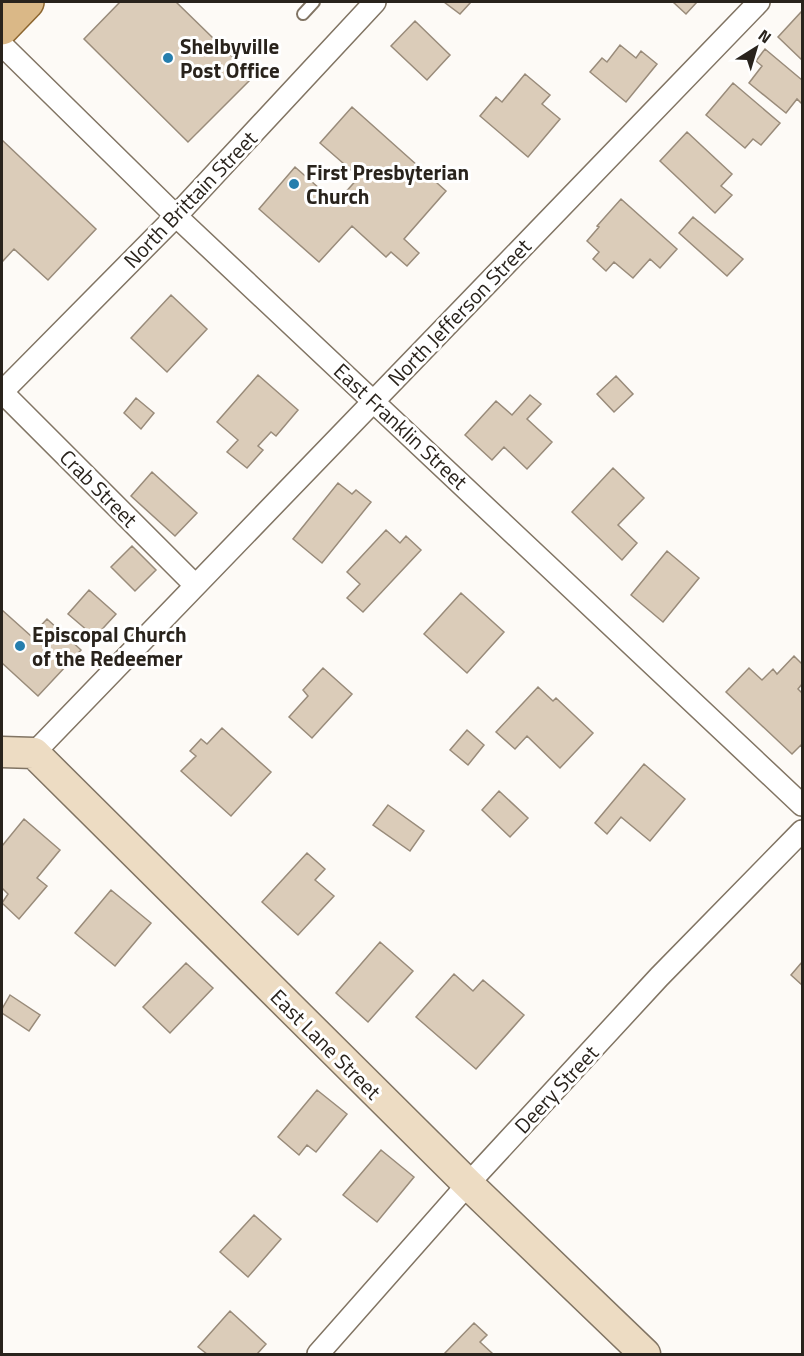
<svg xmlns="http://www.w3.org/2000/svg" width="804" height="1356" viewBox="0 0 804 1356" font-family="'Titillium Web',sans-serif">
<style>
.building{fill:#dbccb9;stroke:#998b7a;stroke-width:1.5}
.lines{fill:none;stroke-linecap:round;stroke-linejoin:round}
.lane-casing{stroke:#817463;stroke-width:14}
.street-casing{stroke:#817463;stroke-width:24}
.secondary-casing{stroke:#817463;stroke-width:33}
.primary-casing{stroke:#8c652e;stroke-width:36}
.lane{stroke:#fff;stroke-width:10}
.street{stroke:#fff;stroke-width:21}
.secondary{stroke:#eddcc3;stroke-width:30}
.primary{stroke:#dab887;stroke-width:33}
.poi-dot{fill:#267ead;stroke:#fff;stroke-width:2}
.labels{text-anchor:middle;dominant-baseline:central;stroke-width:6;stroke-linejoin:round;paint-order:stroke}
.poi-label{font-size:21px;font-weight:bold;fill:#29231c;stroke:#fff;text-anchor:start}
.street-label{font-size:21px;fill:#29231c;stroke:#fff}
</style>
<rect width="100%" height="100%" fill="#fdfaf6"/>
<path class="building" d="M 120,2 L 176,2 L 253,77 L 188,142 L 84,39 Z
M 444,2 L 471,2 L 460,14 Z
M 673,2 L 697,2 L 686,14 Z
M 802,11 L 802,60 L 778,37 Z
M 415,21 L 450,55 L 427,80 L 391,46 Z
M 620,45 L 636,58 L 641,51 L 657,64 L 626,102 L 590,72 L 602,58 L 607,62 Z
M 765,49 L 802,80 L 802,104 L 797,99 L 786,113 L 749,83 L 762,66 L 756,61 Z
M 525,74 L 550,95 L 542,104 L 560,119 L 528,157 L 480,116 L 496,97 L 502,102 Z
M 733,83 L 780,123 L 761,145 L 753,139 L 745,148 L 706,115 Z
M 352,107 L 446,191 L 404,239 L 419,253 L 407,266 L 391,252 L 386,257 L 352,226 L 319,262 L 259,209 L 295,167 L 336,203 L 359,177 L 320,143 Z
M 687,132 L 732,174 L 721,186 L 732,195 L 715,213 L 660,161 Z
M 2,140 L 96,229 L 48,280 L 14,249 L 2,262 Z
M 621,199 L 677,249 L 660,268 L 650,259 L 633,278 L 614,262 L 606,271 L 593,259 L 599,252 L 587,241 L 599,227 L 597,226 Z
M 693,217 L 743,259 L 727,276 L 679,233 Z
M 171,295 L 207,329 L 167,372 L 131,338 Z
M 258,375 L 298,410 L 276,436 L 271,432 L 258,446 L 263,450 L 247,468 L 227,452 L 238,440 L 217,422 Z
M 616,376 L 633,394 L 614,412 L 597,394 Z
M 530,395 L 541,404 L 527,419 L 552,442 L 527,469 L 504,447 L 492,460 L 465,435 L 496,401 L 512,415 Z
M 136,398 L 154,413 L 141,429 L 124,413 Z
M 613,468 L 644,498 L 618,525 L 637,543 L 622,560 L 572,512 Z
M 152,472 L 197,513 L 175,536 L 131,496 Z
M 338,483 L 352,494 L 356,490 L 371,502 L 322,563 L 293,539 Z
M 386,530 L 400,543 L 406,536 L 421,550 L 363,612 L 347,598 L 360,584 L 347,572 Z
M 132,546 L 156,570 L 135,591 L 111,567 Z
M 667,551 L 699,578 L 663,622 L 631,595 Z
M 89,590 L 116,614 L 95,637 L 68,614 Z
M 461,593 L 504,632 L 467,673 L 424,634 Z
M 2,610 L 31,636 L 47,619 L 81,650 L 38,696 L 2,663 Z
M 794,656 L 802,664 L 802,684 L 798,689 L 802,693 L 802,746 L 801,745 L 792,754 L 726,692 L 749,668 L 762,680 L 773,669 L 777,674 Z
M 323,668 L 352,694 L 312,738 L 289,717 L 308,696 L 303,690 Z
M 538,687 L 553,701 L 556,698 L 593,733 L 560,768 L 527,736 L 515,749 L 496,732 Z
M 222,728 L 271,772 L 231,816 L 181,771 L 196,756 L 190,751 L 201,739 L 207,744 Z
M 467,730 L 484,745 L 468,765 L 450,750 Z
M 644,764 L 685,799 L 650,841 L 621,817 L 607,834 L 595,823 Z
M 499,791 L 528,818 L 510,837 L 482,810 Z
M 388,805 L 424,831 L 410,851 L 373,825 Z
M 24,819 L 60,850 L 37,878 L 47,886 L 19,919 L 2,903 L 8,894 L 2,888 L 2,846 Z
M 307,853 L 325,869 L 315,880 L 334,896 L 298,935 L 262,902 Z
M 111,890 L 151,923 L 115,966 L 75,933 Z
M 380,942 L 413,971 L 368,1022 L 336,993 Z
M 802,962 L 802,985 L 791,975 Z
M 186,963 L 213,988 L 170,1033 L 143,1007 Z
M 454,974 L 473,991 L 483,980 L 524,1015 L 476,1069 L 416,1017 Z
M 10,995 L 40,1015 L 29,1031 L 2,1013 L 2,1009 Z
M 317,1090 L 347,1114 L 316,1152 L 307,1145 L 299,1155 L 278,1137 Z
M 381,1150 L 414,1177 L 377,1222 L 343,1195 Z
M 254,1215 L 281,1239 L 248,1277 L 220,1252 Z
M 230,1311 L 266,1344 L 257,1354 L 207,1354 L 198,1347 Z
M 474,1323 L 487,1335 L 480,1342 L 493,1354 L 444,1354 Z"/>
<g class="lines">
<g class="lane-casing">
<path id="lane" d="M 303,14 L 314,2"/>
</g>
<g class="street-casing">
<path id="street" d="M 2,45 L 176,216 L 802,805
M 2,392 L 176,216 L 375,2
M 2,392 L 195,585
M 34,753 L 759,2
M 318,1354 L 468,1184 L 659,977 L 802,831"/>
</g>
<g class="secondary-casing">
<path id="secondary" d="M 2,752 L 34,753 L 468,1184 L 645,1354"/>
</g>
<g class="primary-casing">
<path id="primary" d="M 2,28 L 27,2"/>
</g>
<use href="#lane" class="lane"/>
<use href="#street" class="street"/>
<use href="#secondary" class="secondary"/>
<use href="#primary" class="primary"/>
</g>
<g class="poi-dot">
<circle cx="168" cy="58" r="6"/>
<circle cx="294" cy="184" r="6"/>
<circle cx="20" cy="646" r="6"/>
</g>
<g class="labels">
<g class="poi-label">
<text x="180" y="46">Shelbyville<tspan x="180" dy="24">Post Office</tspan></text>
<text x="306" y="172">First Presbyterian<tspan x="306" dy="24">Church</tspan></text>
<text x="32" y="634">Episcopal Church<tspan x="32" dy="24">of the Redeemer</tspan></text>
</g>
<g class="street-label">
<text transform="translate(190 199) rotate(-46)">North Brittain Street</text>
<text transform="translate(459 312) rotate(-46)">North Jefferson Street</text>
<text transform="translate(401 426) rotate(43)">East Franklin Street</text>
<text transform="translate(99 488) rotate(45)">Crab Street</text>
<text transform="translate(326 1044) rotate(45)">East Lane Street</text>
<text transform="translate(556 1089) rotate(-47)">Deery Street</text>
</g>
</g>
<rect width="804" height="1356" fill="none" stroke="#29231c" stroke-width="6"/>
<g transform="translate(756 48) rotate(37)" stroke="#ffffff" stroke-width="4.5" paint-order="stroke">
<path d="M0-4.5L10 22L0 15L-10 22Z" fill="#29231c"/>
<text y="-9" font-size="16" font-weight="bold" text-anchor="middle" fill="#29231c">N</text>
</g>
</svg>
